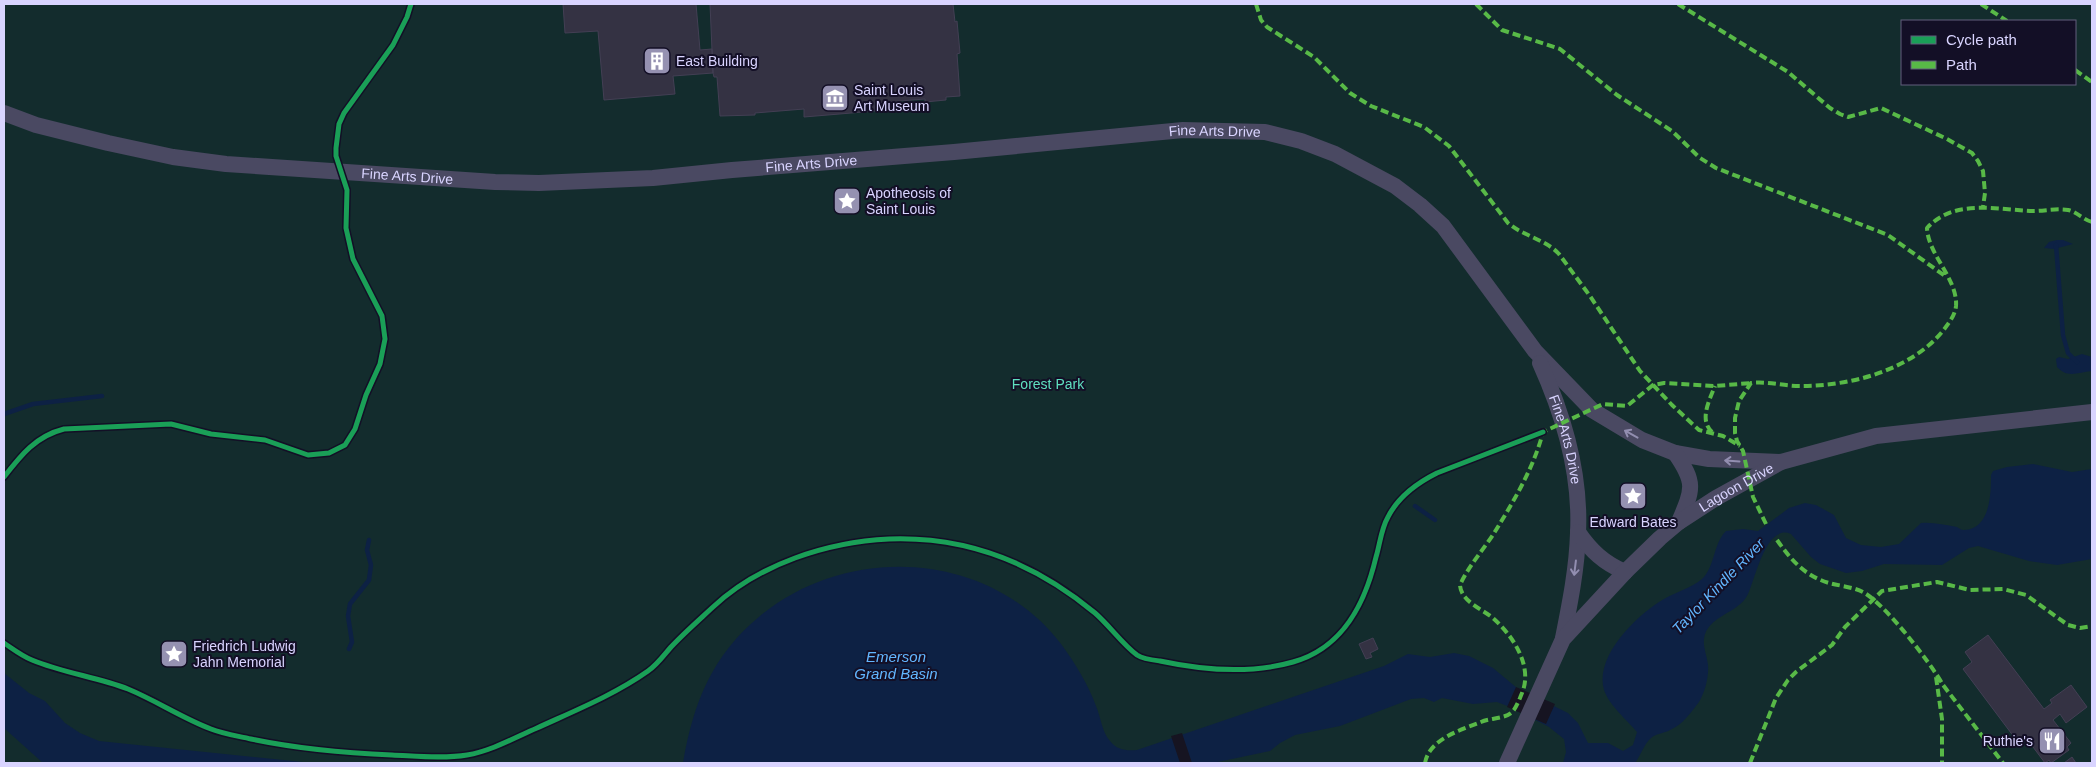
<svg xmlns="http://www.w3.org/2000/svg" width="2096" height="767" viewBox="0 0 2096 767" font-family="Helvetica,sans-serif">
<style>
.green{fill:#132c2d;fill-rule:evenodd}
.water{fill:#0d2144}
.pier{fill:#161421}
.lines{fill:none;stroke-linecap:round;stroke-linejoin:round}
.stream{stroke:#0d2144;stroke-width:4.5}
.building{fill:#343243;stroke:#433f54}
.street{stroke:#4a4962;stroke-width:16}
.quiet{stroke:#58b947;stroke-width:4;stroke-dasharray:8 4;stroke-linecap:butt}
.cycleway-casing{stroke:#130f26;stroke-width:8}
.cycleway{stroke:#1a9f57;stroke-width:5}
.oneway{stroke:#928eb0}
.labels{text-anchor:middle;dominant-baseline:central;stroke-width:4;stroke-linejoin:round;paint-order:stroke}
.poi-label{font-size:14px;fill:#d9d4ff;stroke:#130f26;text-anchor:start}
.street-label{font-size:14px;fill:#d9d4ff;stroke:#130f26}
.park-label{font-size:14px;fill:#5fe0c0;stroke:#130f26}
.water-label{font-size:15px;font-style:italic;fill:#62b6ff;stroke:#130f26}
</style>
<rect width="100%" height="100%" fill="#161421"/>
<path class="green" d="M 4,4 L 2092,4 L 2092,763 L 4,763 ZM 1902,21 L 2075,21 L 2075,84 L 1902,84 Z"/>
<path class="water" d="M 2057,240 L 2063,240 L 2073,244 L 2054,249 L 2044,248 L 2049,242 Z
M 2082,354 L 2092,357 L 2092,371 C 2078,372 2068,379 2057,367 L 2056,359 L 2059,357 L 2068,359 Z
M 2033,464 L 2072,472 L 2092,469 L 2092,559 L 2057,565 L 2029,561 L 1978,546 L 1969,548 L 1942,565 L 1884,564 L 1862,571 L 1846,573 L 1820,564 L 1811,557 L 1791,534 C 1766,523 1755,580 1748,594 C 1739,614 1707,615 1704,639 C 1703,647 1707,656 1708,665 C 1709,677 1705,692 1699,702 C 1692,711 1683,724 1672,729 C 1666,733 1657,733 1651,738 C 1644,744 1641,755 1635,763 L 1563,763 L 1566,752 L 1564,739 L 1549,727 L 1510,707 L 1497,702 L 1473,704 L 1442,698 L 1434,702 L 1424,698 L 1411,699 L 1340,726 L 1295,735 L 1280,743 L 1270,751 L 1213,763 L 683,763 C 693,704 712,655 760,616 C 848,543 989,550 1061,644 C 1075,663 1088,684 1096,706 C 1101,718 1102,732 1110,741 C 1117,750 1126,751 1137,750 L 1384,666 L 1408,654 L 1430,657 L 1454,653 L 1469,656 L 1493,668 L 1517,688 L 1568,713 L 1578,723 L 1588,743 L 1608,743 L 1623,751 L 1633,745 L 1637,732 C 1627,720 1609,705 1604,690 C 1594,656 1638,614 1664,599 C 1676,592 1691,588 1702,579 C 1715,567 1713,544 1726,531 L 1743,529 L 1758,531 L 1789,508 L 1805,503 L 1816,505 L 1834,515 L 1846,538 L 1861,545 L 1881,547 L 1899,544 L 1921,523 C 1933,522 1945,525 1957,527 C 1959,528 1961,530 1964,530 C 1991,529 1991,492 1991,475 L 1993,471 L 2007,467 Z
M 4,673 L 29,693 L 45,701 L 65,723 L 80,733 L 99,741 L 313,763 L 43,763 L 4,728 Z"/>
<path class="pier" d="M 1516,687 L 1555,704 L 1546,724 L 1507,707 Z
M 1182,733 L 1192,763 L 1180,763 L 1171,736 Z"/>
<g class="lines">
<path class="stream" d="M 2056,245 L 2063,335 L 2068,353 L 2077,362
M 4,414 L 33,404 L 102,396
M 1415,506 L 1435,520
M 349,649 L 352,642 L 348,616 L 350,604 L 369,580 L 371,565 L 367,550 L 369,540"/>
</g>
<path class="building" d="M 563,4 L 696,4 L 700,50 L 712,49 L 713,73 L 673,76 L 675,94 L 604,100 L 598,31 L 565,33 Z
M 710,4 L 953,4 L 955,22 L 957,21 L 960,53 L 957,54 L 960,96 L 946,97 L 946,100 L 925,102 L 925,99 L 874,103 L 875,111 L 804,117 L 804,109 L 755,113 L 755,115 L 720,116 L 717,77 L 714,77 L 713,73 Z
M 1988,635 L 2044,709 L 2052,703 L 2050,700 L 2071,685 L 2087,707 L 2066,723 L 2060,714 L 2053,720 L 2071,743 L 2067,747 L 2069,750 L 2051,763 L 2049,760 L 2045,763 L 2027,739 L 2020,745 L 1963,669 L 1972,662 L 1965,652 Z
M 1373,638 L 1378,649 L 1370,653 L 1372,657 L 1366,659 L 1359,644 Z
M 2072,757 L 2076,763 L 2064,763 Z"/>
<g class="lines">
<g class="street">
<path id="s1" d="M 4,113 L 36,125 L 108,143 L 173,157 L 226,164 L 495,182 L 539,183 L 653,178 L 732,170 L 954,152 L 1183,130 L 1265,132 L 1301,141 L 1335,154 L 1395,186 L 1420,205 L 1443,226 L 1535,351 L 1592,410 L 1642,440 L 1675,453 L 1709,459 L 1781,462"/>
<path id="s2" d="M 1540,363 C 1564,416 1581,473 1578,533 C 1577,568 1570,603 1563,638"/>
<path d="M 1675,453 C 1696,483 1693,489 1679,522"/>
<path d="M 1578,532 C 1591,551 1604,563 1625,572"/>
<path id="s3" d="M 1507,763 L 1563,639 L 1625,572 L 1660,538 L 1679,522 L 1716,498 L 1781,462 L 1876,436 L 2092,412"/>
</g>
<path class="quiet" d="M 1256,4 L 1261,20 L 1267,27 L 1314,57 L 1350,93 L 1371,106 L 1424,127 L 1449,146 L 1508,223 C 1523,236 1545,239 1559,254 L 1590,296 L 1640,371 L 1672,405 L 1699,430 L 1723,436 L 1740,446
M 1476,4 L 1502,30 L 1560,49 L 1617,95 L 1672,131 L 1700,158 L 1716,168 L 1888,235 L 1945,276
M 1678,4 L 1788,72 L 1830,108 L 1840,114 L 1848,117 L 1881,108 L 1947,139 L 1972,153 L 1978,161 L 1983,171 L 1985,193 L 1983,207
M 1981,4 L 2007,21
M 2075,70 L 2092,82
M 1712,432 C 1699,420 1709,401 1715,386
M 1766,524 L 1753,497 L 1743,451 L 1737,441 L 1735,433 L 1735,418 L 1739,401 L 1751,383 C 1768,381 1783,386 1800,386 C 1850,386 1909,371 1942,332 C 1948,324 1955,316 1956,306 C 1958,279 1928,255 1927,228 C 1955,198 1997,210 2033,211 C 2045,211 2057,208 2068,210 C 2077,212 2084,220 2092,222
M 1777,540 C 1791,560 1805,576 1829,583 C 1840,586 1853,587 1863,592 C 1885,604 1930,662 1943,685 L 2003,763
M 1936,677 L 1942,719 L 1942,763
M 1425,763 C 1429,739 1461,730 1481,722 C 1490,718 1503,719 1511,713 C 1516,709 1519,700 1522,693 C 1533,667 1514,637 1494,619 C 1483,609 1461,602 1460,585 C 1469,565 1485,548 1496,530 C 1515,499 1534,467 1543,432 L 1603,404 L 1627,406 L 1653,385 L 1664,383 L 1715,386 L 1751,383
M 1750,763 L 1776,698 L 1788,680 L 1796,672 L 1832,645 L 1845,627 L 1882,591 L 1937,582 L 1970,590 L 2003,589 L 2026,595 L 2068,625 L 2080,628 L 2092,626"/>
<g class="cycleway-casing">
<path id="cycleway" d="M 4,477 C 21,455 36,436 64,429 L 171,424 L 211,434 L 265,440 L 308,455 L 329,453 L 345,445 L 355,429 L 366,395 L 380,364 L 385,339 L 382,316 L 353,259 L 346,228 L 347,190 L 336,156 L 336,148 L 339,124 L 344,113 L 393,45 L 407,17 L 411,4
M 4,643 C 13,649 22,656 32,660 C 63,673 97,677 128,689 C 157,701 182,718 211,729 C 223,734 238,736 251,739 C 298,749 345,753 392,755 C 416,756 443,759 467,755 C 491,751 514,738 537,728 C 574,711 614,695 648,671 C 657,665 664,655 671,647 C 684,633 699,620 713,607 C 759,564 827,542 889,539 C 968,536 1035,563 1095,613 C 1109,625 1123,645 1137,655 C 1143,659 1152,660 1160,661 C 1202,670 1251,674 1293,662 C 1343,648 1365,604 1376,557 C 1380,544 1381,529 1388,517 C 1398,497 1417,483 1437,473 L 1543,432"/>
</g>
<use href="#cycleway" class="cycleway"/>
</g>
<defs><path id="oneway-shaft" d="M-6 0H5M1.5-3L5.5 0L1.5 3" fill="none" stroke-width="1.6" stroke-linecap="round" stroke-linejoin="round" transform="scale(1.25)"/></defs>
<g class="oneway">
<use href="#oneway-shaft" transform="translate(1631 434) rotate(-151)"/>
<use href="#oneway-shaft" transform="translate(1732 461) rotate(-176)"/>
<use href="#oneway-shaft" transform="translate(1575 568) rotate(97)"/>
</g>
<defs>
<g id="building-square" transform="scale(1.4375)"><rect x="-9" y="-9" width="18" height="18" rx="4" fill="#9591b1" stroke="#130f26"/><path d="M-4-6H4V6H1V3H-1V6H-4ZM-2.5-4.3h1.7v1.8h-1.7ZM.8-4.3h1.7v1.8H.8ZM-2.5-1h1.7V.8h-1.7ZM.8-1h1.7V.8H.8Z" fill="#fff"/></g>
<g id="museum-square" transform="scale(1.4375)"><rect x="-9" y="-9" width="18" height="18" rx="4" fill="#9591b1" stroke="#130f26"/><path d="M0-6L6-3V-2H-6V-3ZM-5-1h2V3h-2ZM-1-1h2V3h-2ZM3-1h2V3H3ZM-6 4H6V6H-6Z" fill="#fff"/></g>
<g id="sight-square" transform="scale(1.4375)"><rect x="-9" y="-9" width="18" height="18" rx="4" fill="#9591b1" stroke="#130f26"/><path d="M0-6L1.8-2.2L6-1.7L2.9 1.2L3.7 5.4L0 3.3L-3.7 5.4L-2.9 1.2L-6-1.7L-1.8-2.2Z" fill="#fff"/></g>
<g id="restaurant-square" transform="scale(1.4375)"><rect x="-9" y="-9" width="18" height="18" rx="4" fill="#9591b1" stroke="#130f26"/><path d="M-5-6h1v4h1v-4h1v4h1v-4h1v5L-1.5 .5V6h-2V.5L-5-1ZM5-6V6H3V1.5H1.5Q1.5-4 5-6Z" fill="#fff"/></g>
</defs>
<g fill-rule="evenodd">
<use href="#building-square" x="657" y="61"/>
<use href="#museum-square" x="835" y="98"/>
<use href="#sight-square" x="847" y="201"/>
<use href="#sight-square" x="1633" y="496"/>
<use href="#sight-square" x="174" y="654"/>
<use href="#restaurant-square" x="2052" y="741"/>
</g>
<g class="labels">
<g class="poi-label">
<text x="676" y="61">East Building</text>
<text x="854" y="90">Saint Louis<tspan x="854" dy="16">Art Museum</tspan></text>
<text x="866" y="193">Apotheosis of<tspan x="866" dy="16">Saint Louis</tspan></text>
<text x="1633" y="522" text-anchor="middle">Edward Bates</text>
<text x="193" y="646">Friedrich Ludwig<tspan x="193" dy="16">Jahn Memorial</tspan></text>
<text x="2033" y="741" text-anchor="end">Ruthie's</text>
</g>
<g class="street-label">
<text stroke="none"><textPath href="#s1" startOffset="1220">Fine Arts Drive</textPath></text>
<text stroke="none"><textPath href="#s1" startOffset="815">Fine Arts Drive</textPath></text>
<text stroke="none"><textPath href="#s1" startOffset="410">Fine Arts Drive</textPath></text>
<text stroke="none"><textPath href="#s2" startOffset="81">Fine Arts Drive</textPath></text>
<text stroke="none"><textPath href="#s3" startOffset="368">Lagoon Drive</textPath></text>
</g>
<g class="park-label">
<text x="1048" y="384">Forest Park</text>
</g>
<g class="water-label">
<text transform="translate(1718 586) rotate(-46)">Taylor Kindle River</text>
<text x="896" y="656">Emerson<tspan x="896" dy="17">Grand Basin</tspan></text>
</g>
</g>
<rect width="2096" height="767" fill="none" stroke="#d9d4ff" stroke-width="10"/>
<rect x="1901" y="20" width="175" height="65" fill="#130f26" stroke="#625e7d"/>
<rect x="1911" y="36" width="25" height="8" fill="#1a9f57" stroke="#625e7d"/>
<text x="1946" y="45" font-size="15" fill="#d9d4ff">Cycle path</text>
<rect x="1911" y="61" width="25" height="8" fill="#58b947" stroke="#625e7d"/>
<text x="1946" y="70" font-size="15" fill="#d9d4ff">Path</text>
</svg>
